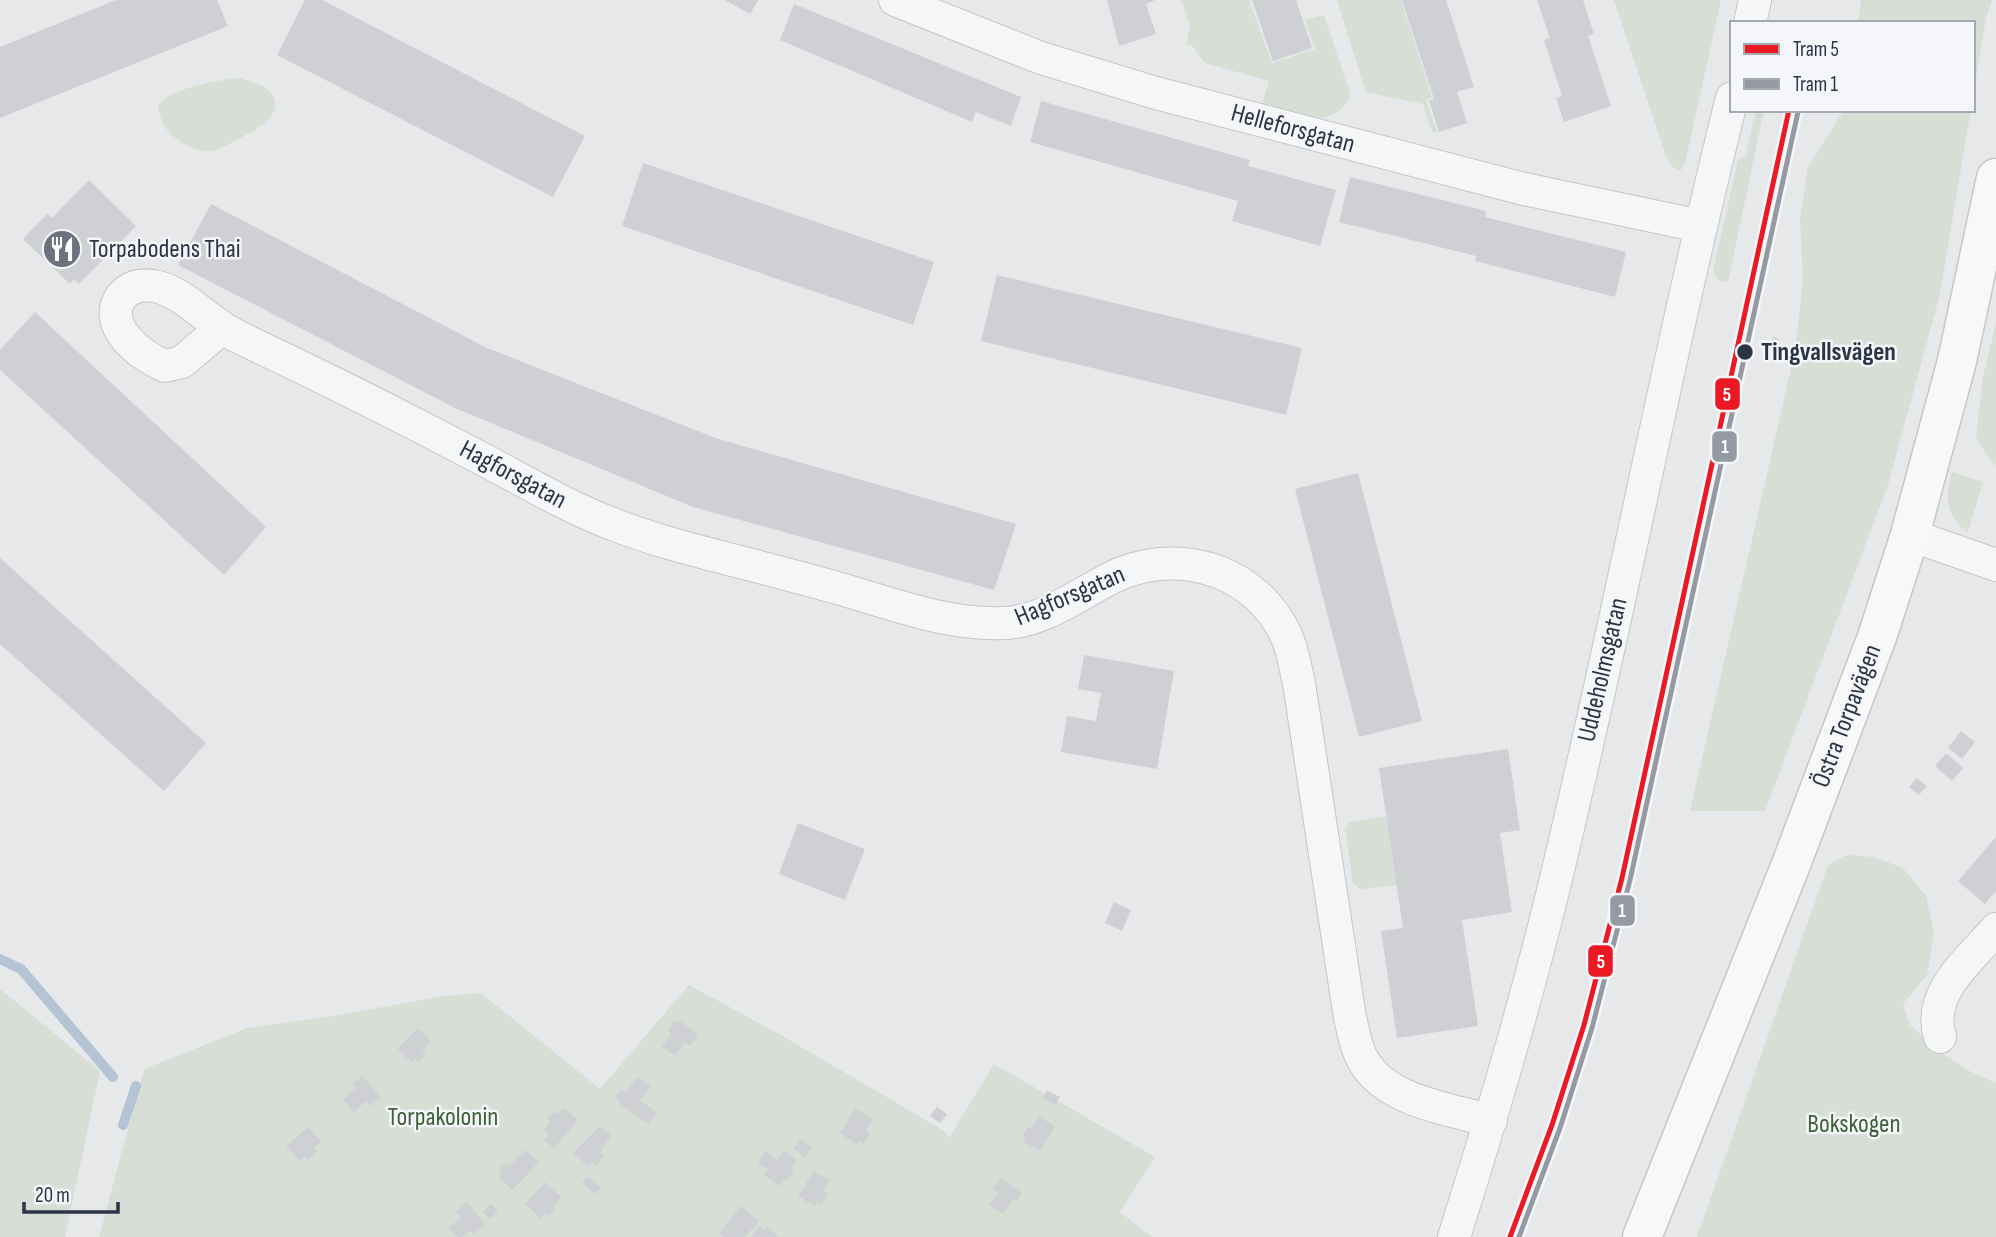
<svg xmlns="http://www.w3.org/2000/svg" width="1996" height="1237" viewBox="0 0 1996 1237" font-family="'Sofia Sans Condensed',sans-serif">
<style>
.green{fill:#d6ded6}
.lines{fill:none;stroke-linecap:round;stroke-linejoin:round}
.stream{stroke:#b4c4d5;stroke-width:10}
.building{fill:#ced0d3}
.street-casing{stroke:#c4c6c8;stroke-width:34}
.secondary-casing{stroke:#c4c6c8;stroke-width:41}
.street{stroke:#f5f6f7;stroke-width:32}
.secondary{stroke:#f8f8f8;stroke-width:38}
.tram-1-casing{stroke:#f4f6f9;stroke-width:10}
.tram-2-casing{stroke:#f4f6f9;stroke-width:10}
.tram-1{stroke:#eb1923;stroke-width:5}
.tram-2{stroke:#959aa2;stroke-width:5}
.stop-dot{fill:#2b3445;stroke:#f4f6f9;stroke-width:2.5}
.labels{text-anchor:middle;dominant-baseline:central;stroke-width:5;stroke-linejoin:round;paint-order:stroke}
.street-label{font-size:26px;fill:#2b3445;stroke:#f4f6f9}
.poi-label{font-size:26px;fill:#2b3445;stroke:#f4f6f9;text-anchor:start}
.stop-label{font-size:26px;font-weight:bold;fill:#2b3445;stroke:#f4f6f9;text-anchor:start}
.park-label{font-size:26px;fill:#3f6138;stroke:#f4f6f9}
.line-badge{stroke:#f4f6f9;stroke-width:2.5}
.badge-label{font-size:19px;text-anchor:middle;font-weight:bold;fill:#fff}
</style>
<rect width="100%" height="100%" fill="#e6e8ea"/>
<path class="green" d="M 1181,0 L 1249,0 L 1272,63 L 1315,49 L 1305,20 L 1324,15 L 1349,90 C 1350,99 1347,103 1341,109 C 1321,128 1285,111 1262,104 L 1269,81 L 1205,63 L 1191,44 L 1186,46 L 1190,25 Z
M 1337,0 L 1401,0 L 1432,97 L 1426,100 L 1437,132 L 1432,132 L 1423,104 L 1366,92 Z
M 1614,0 L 1721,0 L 1685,163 L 1681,170 L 1672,167 L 1666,156 Z
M 1861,0 L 1992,0 L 1986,19 L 1973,96 L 1973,23 L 1858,23 Z
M 240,78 C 249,81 263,84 270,91 C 288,114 256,130 240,138 C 231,143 221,150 211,151 C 195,153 174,140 165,127 C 161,121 159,113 158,106 C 167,89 221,79 240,78 Z
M 1756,110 L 1764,110 L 1728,282 L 1718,281 L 1713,271 L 1738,160 L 1745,158 Z
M 1844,110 L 1971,110 L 1940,294 L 1888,485 L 1765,811 L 1690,811 L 1795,351 L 1803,280 L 1800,218 L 1808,167 Z
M 1996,323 L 1996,465 L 1990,460 L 1976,438 L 1983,377 Z
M 1952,472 L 1983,482 L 1968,532 C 1945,517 1945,496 1952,472 Z
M 1386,816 L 1397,885 L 1360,889 L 1353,883 L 1345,828 L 1350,822 Z
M 1846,855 L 1874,857 L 1903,868 L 1926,896 L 1934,933 L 1927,975 L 1903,1004 L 1910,1025 L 1943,1054 L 1967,1070 L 1996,1083 L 1996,1237 L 1697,1237 L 1828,865 Z
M 689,985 L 779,1034 L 946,1132 L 949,1138 L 994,1064 L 1155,1157 L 1120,1212 L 1152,1237 L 99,1237 L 144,1069 L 247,1028 L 333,1016 L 444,996 L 481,993 L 600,1089 Z
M 0,989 L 100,1071 L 65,1237 L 0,1237 Z"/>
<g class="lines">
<path class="stream" d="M 0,959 L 21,969 L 113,1077
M 123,1125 L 136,1086"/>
</g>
<path class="building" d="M 116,0 L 217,0 L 228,26 L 0,118 L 0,47 Z
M 305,0 L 322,0 L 585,136 L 553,197 L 277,55 Z
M 725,0 L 758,0 L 750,14 Z
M 1107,0 L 1155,0 L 1146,4 L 1156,34 L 1119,46 Z
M 1252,0 L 1296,0 L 1312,48 L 1273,61 Z
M 1402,0 L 1446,0 L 1474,87 L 1457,92 L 1467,123 L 1439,132 L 1429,101 L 1434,99 Z
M 1537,0 L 1583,0 L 1594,34 L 1588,36 L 1611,106 L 1564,122 L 1556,98 L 1562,96 L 1544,40 L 1550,38 Z
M 794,4 L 1021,97 L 1011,126 L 976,112 L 972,122 L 780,40 Z
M 1041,101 L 1250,160 L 1248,166 L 1336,190 L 1320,246 L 1232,221 L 1238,201 L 1030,142 Z
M 643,163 L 934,262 L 913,325 L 622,226 Z
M 1350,177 L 1486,211 L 1485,217 L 1626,252 L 1615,297 L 1475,261 L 1476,256 L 1339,222 Z
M 89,180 L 136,226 L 79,284 L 74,279 L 70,284 L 23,239 L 47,214 L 52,218 Z
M 211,204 L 487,348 L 718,439 L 1016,524 L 994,590 L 693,507 L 455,408 L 178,265 Z
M 997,275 L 1302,348 L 1286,415 L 981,341 Z
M 35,312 L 266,527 L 224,575 L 0,370 L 0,350 Z
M 1773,337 L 1779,339 L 1775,362 L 1768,361 Z
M 1358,473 L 1422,721 L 1359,737 L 1295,489 Z
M 0,558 L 206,743 L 164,791 L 0,644 Z
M 1084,655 L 1174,671 L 1157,769 L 1061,752 L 1067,716 L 1096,721 L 1101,693 L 1078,689 Z
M 1961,731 L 1975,742 L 1962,759 L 1948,748 Z
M 1508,749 L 1520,830 L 1500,833 L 1512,912 L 1462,920 L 1478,1026 L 1397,1038 L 1381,931 L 1403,928 L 1379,768 Z
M 1946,753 L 1963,768 L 1952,781 L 1935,766 Z
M 1917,778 L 1927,786 L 1919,795 L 1909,787 Z
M 798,823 L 865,849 L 845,900 L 779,874 Z
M 1996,837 L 1996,891 L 1985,904 L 1958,881 Z
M 1114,902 L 1131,910 L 1122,931 L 1105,923 Z
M 674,1020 L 677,1022 L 679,1020 L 698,1034 L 690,1046 L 684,1042 L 676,1056 L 662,1047 L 671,1033 L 668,1031 Z
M 418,1028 L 431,1042 L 422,1051 L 426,1055 L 419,1062 L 415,1059 L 412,1063 L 398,1049 Z
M 362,1076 L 381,1097 L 370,1106 L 366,1101 L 354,1112 L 343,1099 L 356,1088 L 353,1084 Z
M 638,1077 L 651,1087 L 640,1100 L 657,1113 L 648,1124 L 617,1102 L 619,1100 L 615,1097 L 621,1089 L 626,1092 Z
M 1047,1090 L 1060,1097 L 1056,1105 L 1042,1098 Z
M 563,1107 L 578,1120 L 554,1148 L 544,1140 L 549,1134 L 544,1130 L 550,1122 L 547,1119 L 554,1112 L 557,1115 Z
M 937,1107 L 947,1114 L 940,1123 L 930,1116 Z
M 855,1108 L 873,1119 L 866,1130 L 870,1133 L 864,1144 L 860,1141 L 858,1145 L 840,1133 Z
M 1039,1117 L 1055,1126 L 1040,1151 L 1024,1142 L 1026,1138 L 1023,1135 L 1027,1127 L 1031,1129 Z
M 600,1126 L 611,1135 L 600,1153 L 604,1156 L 596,1166 L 592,1163 L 589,1167 L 573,1153 Z
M 308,1127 L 321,1141 L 314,1148 L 317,1151 L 308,1160 L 305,1156 L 300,1161 L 286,1146 Z
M 801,1139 L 812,1148 L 805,1157 L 793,1149 Z
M 525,1150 L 539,1162 L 512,1190 L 499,1177 L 501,1175 L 498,1171 L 506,1163 L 509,1166 Z
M 784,1150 L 797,1160 L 791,1169 L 794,1171 L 786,1181 L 784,1179 L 779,1186 L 764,1175 L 768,1170 L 758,1163 L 766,1151 L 777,1160 Z
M 814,1171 L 830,1181 L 823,1191 L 828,1194 L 821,1205 L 817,1202 L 814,1206 L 798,1196 Z
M 588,1177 L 601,1188 L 595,1194 L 582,1183 Z
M 1000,1178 L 1022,1193 L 1017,1200 L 1014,1199 L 1003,1214 L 989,1205 L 998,1192 L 993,1189 Z
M 545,1182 L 561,1197 L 553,1206 L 556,1209 L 549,1216 L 545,1213 L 540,1218 L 525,1204 Z
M 467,1202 L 485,1225 L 474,1234 L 470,1230 L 462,1237 L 457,1237 L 449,1227 L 461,1218 L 456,1211 Z
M 491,1204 L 498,1211 L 490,1219 L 483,1212 Z
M 741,1206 L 759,1221 L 745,1237 L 724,1237 L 719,1233 Z
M 760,1226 L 764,1230 L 766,1226 L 779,1237 L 751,1237 Z"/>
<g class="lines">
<g class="street-casing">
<path id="street" d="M 895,0 L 1041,58 L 1156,93 L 1524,189 L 1700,226
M 1750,23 L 1755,0
M 222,328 L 182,362 L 165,366 C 141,356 101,326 121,297 C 129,287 140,284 153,286 C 177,289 200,313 220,326 C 229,333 241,338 251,343 C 325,378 397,414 469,452 C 516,476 561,504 610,523 C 652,540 697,551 740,562 C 775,571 810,580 844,590 C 896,605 950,626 1005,623 C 1048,621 1084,589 1122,573 C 1185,548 1257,573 1286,635 C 1293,650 1295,667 1299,683 L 1350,1018 C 1353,1029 1355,1043 1360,1054 C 1380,1101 1447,1108 1491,1121
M 1910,535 L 1996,565
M 1940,1037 C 1926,993 1970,960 1996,929
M 1454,1237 C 1489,1127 1522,1015 1550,903 C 1616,636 1665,365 1732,98"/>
</g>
<g class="secondary-casing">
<path id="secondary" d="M 1642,1237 L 1790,867 L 1877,637 L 1910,535 L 1957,361 L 1996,178"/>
</g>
<use href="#street" class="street"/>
<use href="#secondary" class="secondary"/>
<g class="tram-1-casing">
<path id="tram-1" d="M 1510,1237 L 1552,1125 L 1584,1025 L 1622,878 L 1789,110"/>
</g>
<g class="tram-2-casing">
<path id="tram-2" d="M 1519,1237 L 1560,1128 L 1592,1028 L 1630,880 L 1798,112"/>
</g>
<use href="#tram-1" class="tram-1"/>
<use href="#tram-2" class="tram-2"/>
</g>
<defs>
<g id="restaurant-disc" transform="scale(2.0125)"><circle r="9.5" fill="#6c737f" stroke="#f4f6f9"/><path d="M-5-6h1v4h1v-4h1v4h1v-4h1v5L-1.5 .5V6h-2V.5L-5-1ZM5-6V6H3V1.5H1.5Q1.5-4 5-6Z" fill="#fff"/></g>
</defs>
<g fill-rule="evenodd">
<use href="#restaurant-disc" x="62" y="249"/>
</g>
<circle class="stop-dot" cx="1745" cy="352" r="9"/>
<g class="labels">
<g class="street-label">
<text transform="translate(1293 129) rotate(15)">Helleforsgatan</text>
<text transform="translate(513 475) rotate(28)">Hagforsgatan</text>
<text transform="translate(1070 596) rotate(-23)">Hagforsgatan</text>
<text transform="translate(1603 670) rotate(-77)">Uddeholmsgatan</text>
<text transform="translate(1847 716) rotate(-69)">Östra Torpavägen</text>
</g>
<g class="poi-label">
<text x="89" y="249">Torpabodens Thai</text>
</g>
<g class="stop-label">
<text x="1761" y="352">Tingvallsvägen</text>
</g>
<g class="park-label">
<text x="443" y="1117">Torpakolonin</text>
<text x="1854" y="1124">Bokskogen</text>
</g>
</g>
<g class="line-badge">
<rect x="1714" y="377" width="27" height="34" rx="7" fill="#eb1923"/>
<rect x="1711" y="430" width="27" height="33" rx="7" fill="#959aa2"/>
<rect x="1609" y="894" width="27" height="33" rx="7" fill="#959aa2"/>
<rect x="1587" y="944" width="27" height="34" rx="7" fill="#eb1923"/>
</g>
<g class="badge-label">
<text x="1727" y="401">5</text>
<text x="1725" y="453">1</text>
<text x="1622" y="917">1</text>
<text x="1601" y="968">5</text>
</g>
<rect x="1730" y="21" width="245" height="91" fill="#f4f6f9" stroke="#a4a8b1" stroke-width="2"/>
<rect x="1744" y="44" width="35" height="10" fill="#eb1923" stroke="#a4a8b1" stroke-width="2"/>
<text x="1793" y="56" font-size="21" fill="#2b3445">Tram 5</text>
<rect x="1744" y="79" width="35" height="10" fill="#959aa2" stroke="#a4a8b1" stroke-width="2"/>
<text x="1793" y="91" font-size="21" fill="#2b3445">Tram 1</text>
<path d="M24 1202v10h94v-10" fill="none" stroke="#2b3445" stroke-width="3.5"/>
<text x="35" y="1202" font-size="21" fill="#2b3445" stroke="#f4f6f9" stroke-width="5" paint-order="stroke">20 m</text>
</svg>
